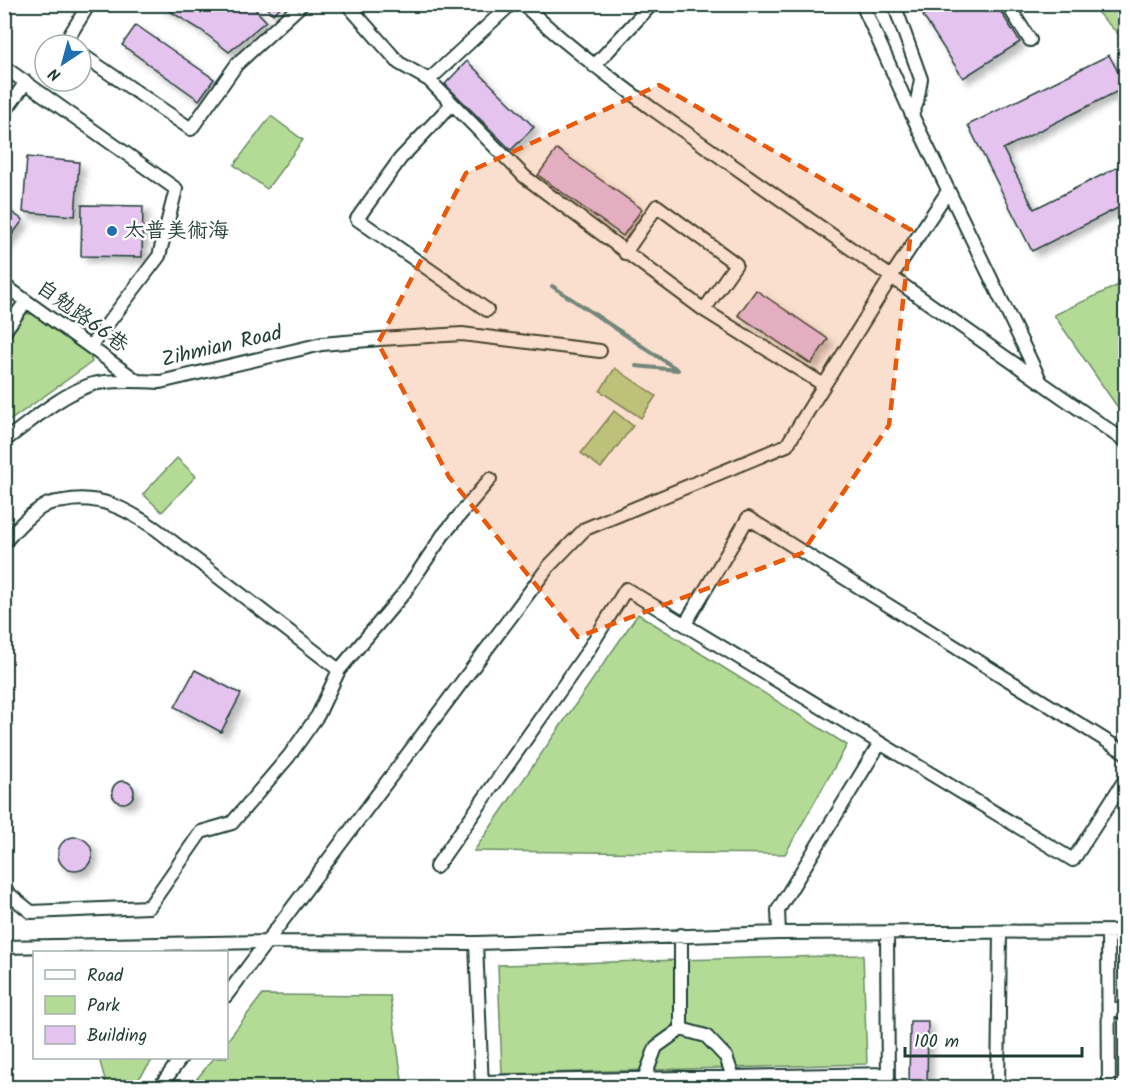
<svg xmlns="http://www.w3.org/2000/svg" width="1130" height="1092" viewBox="0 0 1130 1092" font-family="Kalam,'LXGW WenKai TC',sans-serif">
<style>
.green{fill:#b4db96;stroke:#6a8c65;stroke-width:1.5}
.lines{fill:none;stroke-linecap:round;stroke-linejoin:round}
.stream{stroke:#579297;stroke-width:4}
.building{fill:#e4c3ef;stroke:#1f3d34;stroke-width:1.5;filter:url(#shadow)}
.minor-casing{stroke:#1f3d34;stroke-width:16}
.minor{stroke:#fff;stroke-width:12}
.marked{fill:#e8590c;fill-opacity:0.2;stroke:#e8590c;stroke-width:4.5;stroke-dasharray:12 8;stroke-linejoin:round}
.poi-dot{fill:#1f6fb2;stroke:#fff;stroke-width:2}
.labels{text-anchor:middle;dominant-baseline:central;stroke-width:5;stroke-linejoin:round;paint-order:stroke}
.poi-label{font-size:21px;fill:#1f3d34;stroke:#fff;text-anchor:start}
.street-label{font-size:21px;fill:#1f3d34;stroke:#fff}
</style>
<defs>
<filter id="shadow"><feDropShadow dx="5.5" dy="5.5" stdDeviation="3" flood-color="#0004"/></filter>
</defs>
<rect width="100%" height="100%" fill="#fff"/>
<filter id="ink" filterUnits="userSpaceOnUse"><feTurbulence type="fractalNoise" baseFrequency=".0167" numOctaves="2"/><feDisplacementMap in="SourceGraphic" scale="12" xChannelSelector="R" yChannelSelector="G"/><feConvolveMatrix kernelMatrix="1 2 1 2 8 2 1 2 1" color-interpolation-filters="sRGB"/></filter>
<g filter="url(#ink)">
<path class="green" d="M 1090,5 L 1125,5 L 1125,41 Z
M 271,116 L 303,140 L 267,189 L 234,165 Z
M 1125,282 L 1125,413 L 1116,405 L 1054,315 Z
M 25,314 L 34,314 L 89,353 L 92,362 L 5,424 L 5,343 Z
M 615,368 L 656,396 L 641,418 L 600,391 Z
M 614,411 L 633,426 L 601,468 L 581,453 Z
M 177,458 L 196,476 L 162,512 L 143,494 Z
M 638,614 L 847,745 L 785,854 L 474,851 Z
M 863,955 L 867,1064 L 502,1074 L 498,965 Z
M 262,995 L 390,996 L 403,1087 L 190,1087 L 214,1058 L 226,1058 L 227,1041 Z
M 99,1058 L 154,1058 L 132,1088 L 107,1087 Z"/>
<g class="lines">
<path class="stream" d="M 552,286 L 678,370
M 636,366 L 677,370"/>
</g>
<path class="building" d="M 158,4 L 184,4 L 191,12 L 199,4 L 250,4 L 266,21 L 229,52 L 201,30 Z
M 264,4 L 284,4 L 273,14 Z
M 940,4 L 996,4 L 1020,42 L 963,78 L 923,16 Z
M 136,25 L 214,79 L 199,100 L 122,45 Z
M 1109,55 L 1126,87 L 1003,149 L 1034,209 L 1126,163 L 1126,204 L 1032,251 L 968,125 Z
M 467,61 L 534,127 L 511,150 L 445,84 Z
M 557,149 L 642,209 L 623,236 L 538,175 Z
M 27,157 L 79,162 L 75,216 L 23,212 Z
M 82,205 L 143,206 L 142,257 L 81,256 Z
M 4,207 L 23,220 L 4,246 Z
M 756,290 L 828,339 L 811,364 L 738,315 Z
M 195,670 L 241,694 L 221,732 L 175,707 Z
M112 792a11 11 0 1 1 22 0a11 11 0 1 1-22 0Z
M58 854a17 17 0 1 1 34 0a17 17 0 1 1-34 0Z
M 910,1021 L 928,1021 L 927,1088 L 909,1088 Z
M 1038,1084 L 1075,1084 L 1075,1088 L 1038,1088 Z"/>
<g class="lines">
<g class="minor-casing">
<path id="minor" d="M 347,4 L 399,63 L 429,80 L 525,177 L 704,310 L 824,385
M 523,4 C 563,43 607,75 651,108 L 1126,442
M 862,4 L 912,115 L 1040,380
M 894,4 L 921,79 L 917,102 L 912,115
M 1007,4 L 1030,40
M 68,45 L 65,43 L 89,4
M 81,54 L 191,129 L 237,64 L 302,4
M 594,66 L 652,4
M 4,67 L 176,189 L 159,256 L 90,347
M 429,80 L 511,4
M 452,104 L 400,159 L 357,219 L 487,310
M 4,113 L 26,82
M 625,253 L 657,206 L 736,264 L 704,310
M 4,285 L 136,380
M 4,332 L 26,301
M 4,441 C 32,421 57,397 90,385 C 107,379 142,381 160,382 L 322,344 L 380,339 L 462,334 L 600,351
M 4,543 C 17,528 29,514 46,505 C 51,502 58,502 64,501 C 100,494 128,510 156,529 L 339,670
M 685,624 L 748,518 L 1126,753
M 436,867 L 587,652 L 626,589 L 1073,860 L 1126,778
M 4,890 L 31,912 L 149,907 L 201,832 L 232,823 L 289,756 L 318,715 L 339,670 L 404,593 L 443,535 L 490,479
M 1108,932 L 1109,1088
M 779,933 L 778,910 L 880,743
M 887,933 L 888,1088
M 476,943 L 482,1088
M 4,947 L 266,942 L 476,943 L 779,933 L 1126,931
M 226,996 L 549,566 L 585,529 L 787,445 L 891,277 L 948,191
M 1109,1007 L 1126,1013
M 681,1029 L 681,935
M 644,1079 L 656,1047 L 681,1029 L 706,1036 L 726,1057 L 733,1077
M 482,1082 L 888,1074
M 159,1088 L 181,1058
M 998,1088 L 1000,932"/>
</g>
<use href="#minor" class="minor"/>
</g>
</g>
<path class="marked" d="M 659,85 L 911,230 L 889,425 L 802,553 L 578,637 L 449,477 L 378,343 L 466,173 Z"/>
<circle class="poi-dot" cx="112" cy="231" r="6"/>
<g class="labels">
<g class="poi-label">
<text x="124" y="231">太普美術海</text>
</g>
<g class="street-label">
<text transform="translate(82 317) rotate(36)">自勉路66巷</text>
<text transform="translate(222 347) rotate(-13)">Zihmian Road</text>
</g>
</g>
<rect width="1130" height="1092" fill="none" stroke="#fff" stroke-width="24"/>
<rect x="12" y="12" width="1106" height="1068" fill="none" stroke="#1f3d34" stroke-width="2" filter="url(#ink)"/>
<rect x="33" y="951" width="195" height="108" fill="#ffffff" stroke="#a5b1ae" stroke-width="1.5"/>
<rect x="45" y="970" width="30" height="9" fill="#ffffff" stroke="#a5b1ae" stroke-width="1.5"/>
<text x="87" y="981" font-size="18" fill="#1f3d34">Road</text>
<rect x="45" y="996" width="30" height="18" fill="#b4db96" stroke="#a5b1ae" stroke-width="1.5"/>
<text x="87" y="1011" font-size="18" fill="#1f3d34">Park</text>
<rect x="45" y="1026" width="30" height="18" fill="#e4c3ef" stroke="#a5b1ae" stroke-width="1.5"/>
<text x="87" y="1041" font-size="18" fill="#1f3d34">Building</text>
<g transform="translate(63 63) rotate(216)"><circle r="28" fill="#ffffff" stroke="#a5b1ae" stroke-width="1.5"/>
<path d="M0-4.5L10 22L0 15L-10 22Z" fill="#1f6fb2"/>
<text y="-9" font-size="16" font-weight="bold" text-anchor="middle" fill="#1f3d34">N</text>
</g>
<path d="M905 1047v9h177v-9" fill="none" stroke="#1f3d34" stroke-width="3"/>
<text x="914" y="1047" font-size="18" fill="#1f3d34" stroke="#ffffff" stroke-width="4.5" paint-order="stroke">100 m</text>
</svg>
